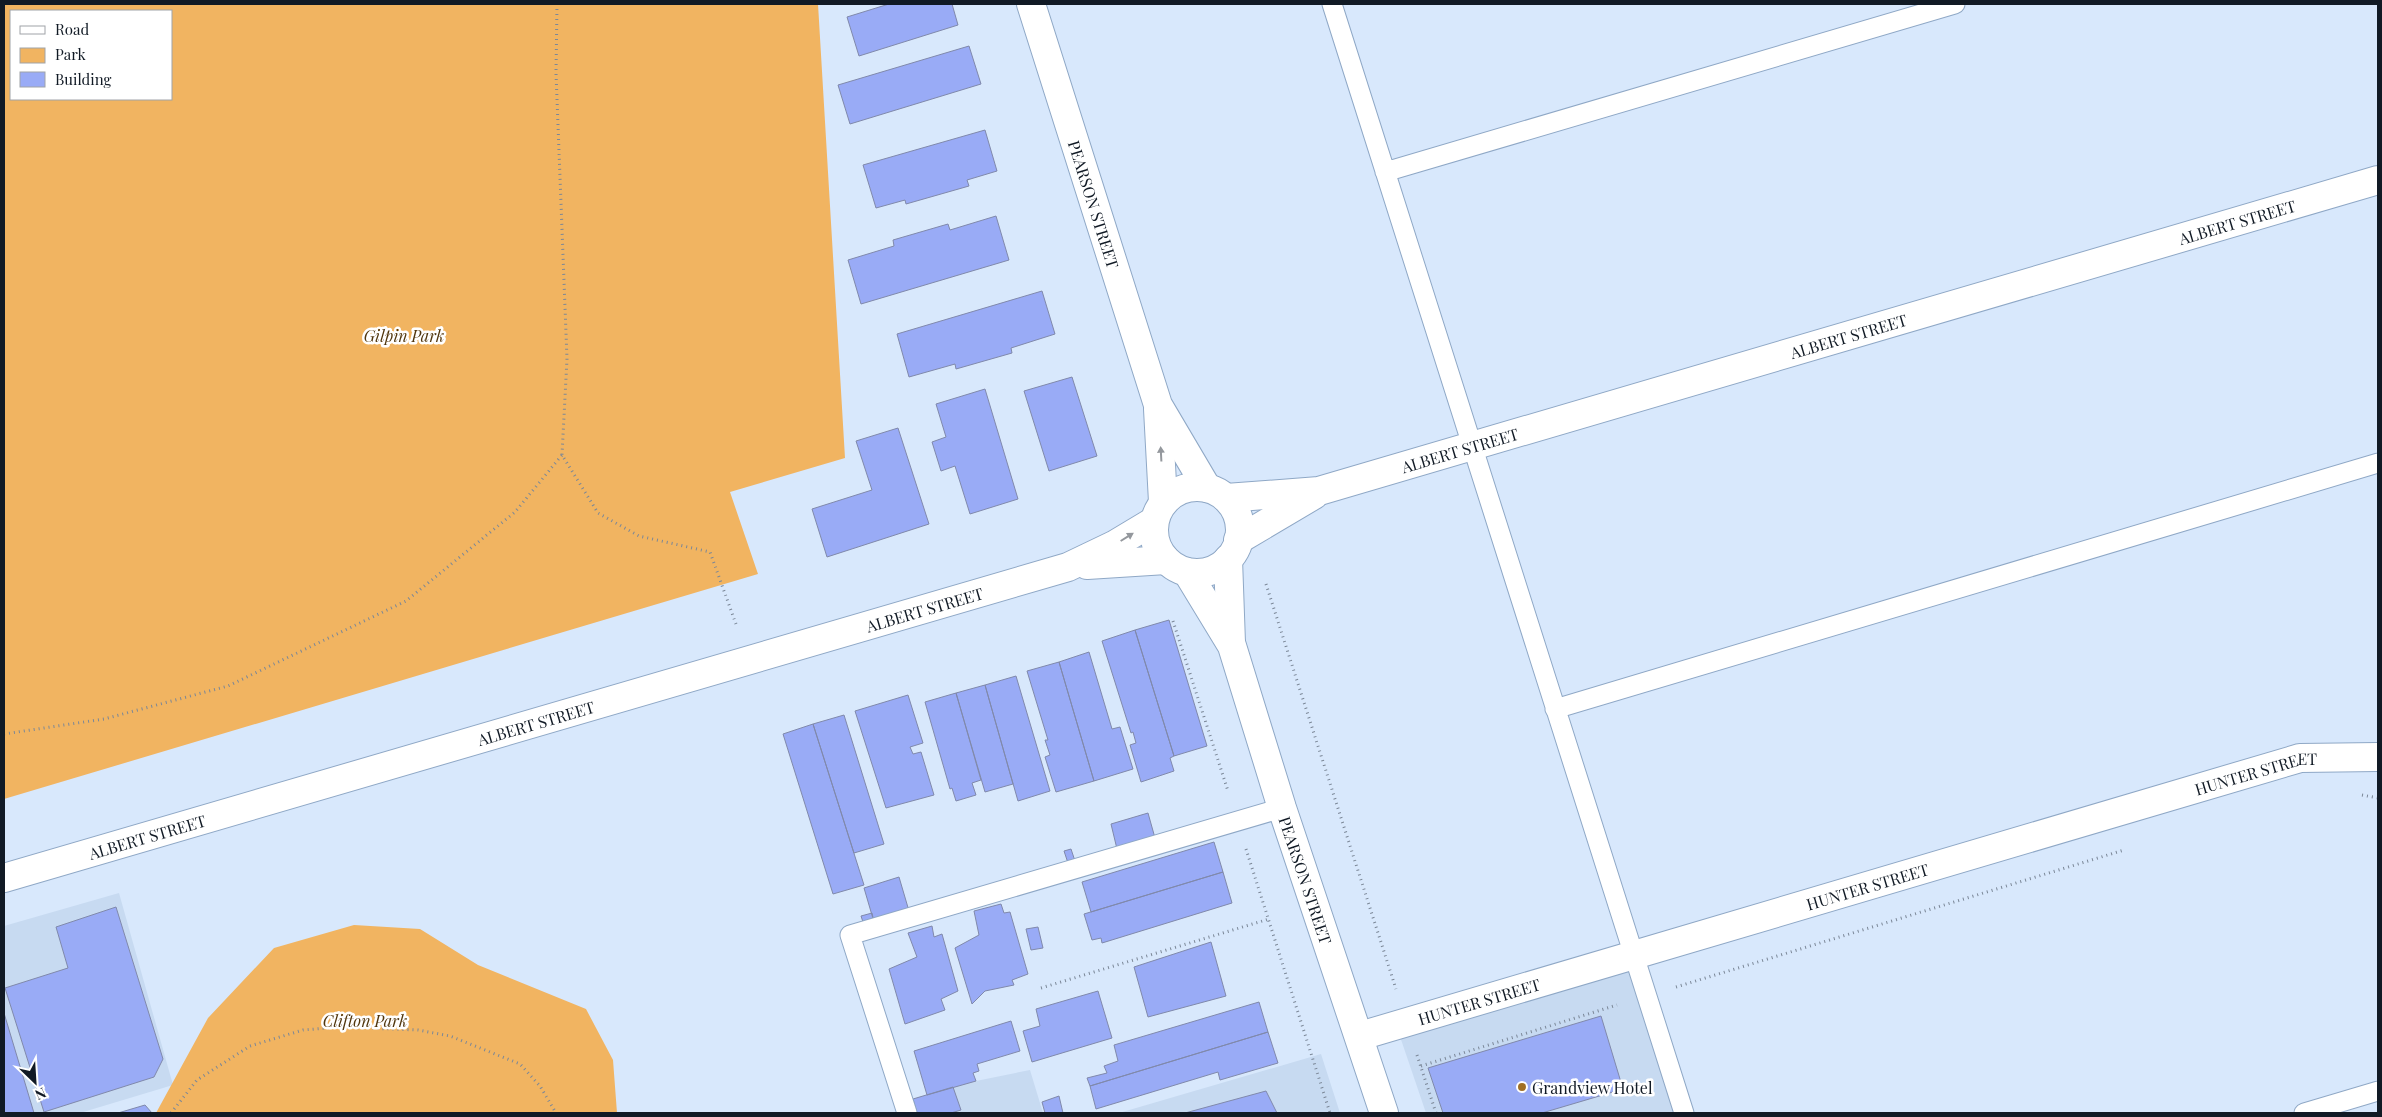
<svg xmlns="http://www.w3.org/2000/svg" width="2382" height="1117" viewBox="0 0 2382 1117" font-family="'Playfair Display',serif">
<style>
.built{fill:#c7daf1}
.green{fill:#f1b461;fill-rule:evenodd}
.building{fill:#99abf6;stroke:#8089ab}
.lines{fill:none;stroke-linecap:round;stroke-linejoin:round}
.lane-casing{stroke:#8fa8c6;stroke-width:21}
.street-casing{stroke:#8fa8c6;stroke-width:30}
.secondary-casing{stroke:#8fa8c6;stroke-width:30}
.path{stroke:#7b8797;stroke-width:3;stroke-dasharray:1 4;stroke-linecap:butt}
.lane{stroke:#fff;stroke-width:19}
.street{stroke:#fff;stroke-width:28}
.secondary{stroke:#fff;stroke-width:28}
.oneway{fill:#94989d}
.poi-dot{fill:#a06f24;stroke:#fff;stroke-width:2}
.labels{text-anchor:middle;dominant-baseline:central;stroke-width:5;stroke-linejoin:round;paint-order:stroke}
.street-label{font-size:16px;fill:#111a25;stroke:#fff}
.park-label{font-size:16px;font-style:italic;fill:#51360d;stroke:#fff}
.poi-label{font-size:16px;fill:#111a25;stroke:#fff;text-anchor:start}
</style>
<rect width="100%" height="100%" fill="#d8e8fc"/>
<path class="built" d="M 119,893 L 173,1085 L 80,1113 L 4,1113 L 4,926 Z
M 1635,944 L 1687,1113 L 1426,1113 L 1393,1016 Z
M 1321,1054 L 1340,1113 L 1119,1113 Z
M 1030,1070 L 1043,1113 L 901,1113 L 900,1108 L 913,1099 L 976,1081 Z"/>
<path class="green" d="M 4,4 L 818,4 L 845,458 L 730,492 L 758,574 L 4,799 ZM 11,11 L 171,11 L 171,99 L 11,99 Z
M 354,925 L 420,929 L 478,965 L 586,1009 L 613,1060 L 617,1113 L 156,1113 L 208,1018 L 274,948 Z"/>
<path class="building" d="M 889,4 L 952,4 L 958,25 L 859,56 L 847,17 Z
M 969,46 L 981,84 L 850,124 L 838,85 Z
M 985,130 L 997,171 L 967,180 L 969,186 L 906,204 L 905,200 L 876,208 L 863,165 Z
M 996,216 L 1009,260 L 861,304 L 848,260 L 894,246 L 893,240 L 948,224 L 950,230 Z
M 1042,291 L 1055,334 L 1011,348 L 1012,353 L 956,369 L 955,364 L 909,377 L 897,334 Z
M 1072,377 L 1097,456 L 1049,471 L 1024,391 Z
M 985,389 L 1018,499 L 970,514 L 955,466 L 941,471 L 932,442 L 946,437 L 936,404 Z
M 898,428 L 929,524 L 827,557 L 812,509 L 872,490 L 856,441 Z
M 1169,620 L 1207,746 L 1174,756 L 1135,630 Z
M 1135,630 L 1174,756 L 1170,758 L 1174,771 L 1141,782 L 1130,745 L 1136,743 L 1133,732 L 1131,733 L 1102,641 Z
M 1089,652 L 1112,729 L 1120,727 L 1133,769 L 1094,781 L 1059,662 Z
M 1059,662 L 1094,781 L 1056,792 L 1045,757 L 1050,755 L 1045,740 L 1048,740 L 1027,671 Z
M 1016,676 L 1050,791 L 1018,801 L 985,685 Z
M 985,685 L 1013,784 L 985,792 L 956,693 Z
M 956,693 L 981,780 L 972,783 L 976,795 L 956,801 L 952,788 L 950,789 L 925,702 Z
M 908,695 L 923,743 L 910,747 L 913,754 L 921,752 L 934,795 L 886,808 L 855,711 Z
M 844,715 L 884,844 L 854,853 L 813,724 Z
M 813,724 L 864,885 L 833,894 L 783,734 Z
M 1148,813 L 1155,838 L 1117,849 L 1111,824 Z
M 1214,842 L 1223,872 L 1091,912 L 1082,882 Z
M 1071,849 L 1075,861 L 1068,863 L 1064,851 Z
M 1223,872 L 1232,903 L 1102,943 L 1101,938 L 1092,940 L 1084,914 Z
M 899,877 L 909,911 L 874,922 L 864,888 Z
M 1001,904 L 1004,913 L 1010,912 L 1028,974 L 1012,980 L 1014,985 L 985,991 L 972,1004 L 955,948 L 979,935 L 974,911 Z
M 116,907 L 163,1059 L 154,1077 L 44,1112 L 5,988 L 68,968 L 56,927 Z
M 872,913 L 874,922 L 864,925 L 861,916 Z
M 932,926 L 934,937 L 942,934 L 958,991 L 941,999 L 945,1010 L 905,1024 L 889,969 L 917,957 L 908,933 Z
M 1038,927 L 1043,948 L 1031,950 L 1026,929 Z
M 1211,942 L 1226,996 L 1148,1017 L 1134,967 Z
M 1098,991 L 1112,1038 L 1032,1062 L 1023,1031 L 1040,1026 L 1036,1009 Z
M 1259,1002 L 1268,1032 L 1090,1086 L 1087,1078 L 1107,1073 L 1104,1066 L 1118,1061 L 1114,1045 Z
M 4,1013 L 34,1113 L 4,1113 Z
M 1601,1016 L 1623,1089 L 1542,1113 L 1443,1113 L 1428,1068 Z
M 1011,1021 L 1020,1051 L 977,1064 L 979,1071 L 973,1073 L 976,1081 L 927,1095 L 914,1051 Z
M 1268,1032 L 1278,1063 L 1220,1080 L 1218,1072 L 1096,1109 L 1090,1086 Z
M 953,1087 L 961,1110 L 951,1113 L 917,1113 L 913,1099 Z
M 1266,1091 L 1277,1113 L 1185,1113 Z
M 1059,1096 L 1063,1113 L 1045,1113 L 1042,1102 Z
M 145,1105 L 152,1113 L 118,1113 Z"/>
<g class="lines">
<g class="lane-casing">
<path id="lane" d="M 1332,4 L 1684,1113
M 1385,172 L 1955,4
M 1555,709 L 2378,463
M 907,1113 L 850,935 L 1282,808
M 2304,1113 L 2378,1091"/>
</g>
<g class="street-casing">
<g id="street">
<path id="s1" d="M 1226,498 L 1319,491 L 2378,180"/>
<path d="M 1238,540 L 1314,495"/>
<path d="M 1087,565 L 1166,560"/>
<path id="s2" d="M 4,878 L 1068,567 L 1114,545 L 1154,521"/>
<path id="s3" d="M 1360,1036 L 2300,758 L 2378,757"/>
</g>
</g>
<g class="secondary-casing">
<g id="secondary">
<path id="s4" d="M 1031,4 L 1158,405 L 1207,488"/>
<path d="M 1158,409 L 1163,502"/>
<circle cx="1197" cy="530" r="43"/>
<path d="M 1228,559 L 1231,643"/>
<path id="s5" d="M 1187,572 L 1232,646 L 1282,808 L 1384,1113"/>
</g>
</g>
<path class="path" d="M 557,4 L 556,73 L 567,359 L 562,455 L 598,513 L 639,536 L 710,552 L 737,627
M 1266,584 L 1396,989
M 1173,621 L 1228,791
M 4,734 L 104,719 L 228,686 L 406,601 L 515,512 L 562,455
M 2362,795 L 2378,798
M 1246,849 L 1330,1113
M 1676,987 L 2124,850
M 1041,988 L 1269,919
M 1417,1055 L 1436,1113
M 1421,1066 L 1617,1005
M 171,1113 L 197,1080 L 250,1046 L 303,1030 L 340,1027 L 418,1030 L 450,1036 L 520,1064 L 540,1086 L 556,1113"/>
<use href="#lane" class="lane"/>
<use href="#street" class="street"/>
<use href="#secondary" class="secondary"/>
</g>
<defs><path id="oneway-solid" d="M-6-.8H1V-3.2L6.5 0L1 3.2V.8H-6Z" transform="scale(1.25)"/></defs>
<g class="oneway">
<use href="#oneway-solid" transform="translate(1161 454) rotate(-93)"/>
<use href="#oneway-solid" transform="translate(1127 537) rotate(-32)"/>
</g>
<circle class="poi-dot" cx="1522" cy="1087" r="5"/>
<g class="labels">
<g class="street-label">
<text stroke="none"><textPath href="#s4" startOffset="210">PEARSON STREET</textPath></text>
<text stroke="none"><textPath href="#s1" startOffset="1050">ALBERT STREET</textPath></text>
<text stroke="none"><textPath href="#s1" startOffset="645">ALBERT STREET</textPath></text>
<text stroke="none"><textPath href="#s1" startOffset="240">ALBERT STREET</textPath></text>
<text stroke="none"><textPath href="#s2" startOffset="959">ALBERT STREET</textPath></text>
<text stroke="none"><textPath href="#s2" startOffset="554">ALBERT STREET</textPath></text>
<text stroke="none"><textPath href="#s3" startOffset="934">HUNTER STREET</textPath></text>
<text stroke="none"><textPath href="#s2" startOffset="149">ALBERT STREET</textPath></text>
<text stroke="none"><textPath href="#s5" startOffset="332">PEARSON STREET</textPath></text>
<text stroke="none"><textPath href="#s3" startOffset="529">HUNTER STREET</textPath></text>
<text stroke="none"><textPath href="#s3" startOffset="124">HUNTER STREET</textPath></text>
</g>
<g class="park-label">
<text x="404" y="335">Gilpin Park</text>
<text x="365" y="1020">Clifton Park</text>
</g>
<g class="poi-label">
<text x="1532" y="1087">Grandview Hotel</text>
</g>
</g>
<rect width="2382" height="1117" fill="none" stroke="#111a25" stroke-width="10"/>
<rect x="10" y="10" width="162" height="90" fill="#ffffff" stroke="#a0a3a8"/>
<rect x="20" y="26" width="25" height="8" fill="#ffffff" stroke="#a0a3a8"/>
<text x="55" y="35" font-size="15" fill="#111a25">Road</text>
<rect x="20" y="48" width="25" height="15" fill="#f1b461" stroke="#a0a3a8"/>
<text x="55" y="60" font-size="15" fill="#111a25">Park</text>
<rect x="20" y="72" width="25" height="15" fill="#99abf6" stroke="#a0a3a8"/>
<text x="55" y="85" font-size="15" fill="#111a25">Building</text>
<g transform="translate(35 1082) rotate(155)" stroke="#ffffff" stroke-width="4" paint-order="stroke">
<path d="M0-4L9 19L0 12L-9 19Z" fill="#111a25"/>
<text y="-8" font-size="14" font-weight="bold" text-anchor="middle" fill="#111a25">N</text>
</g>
</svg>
